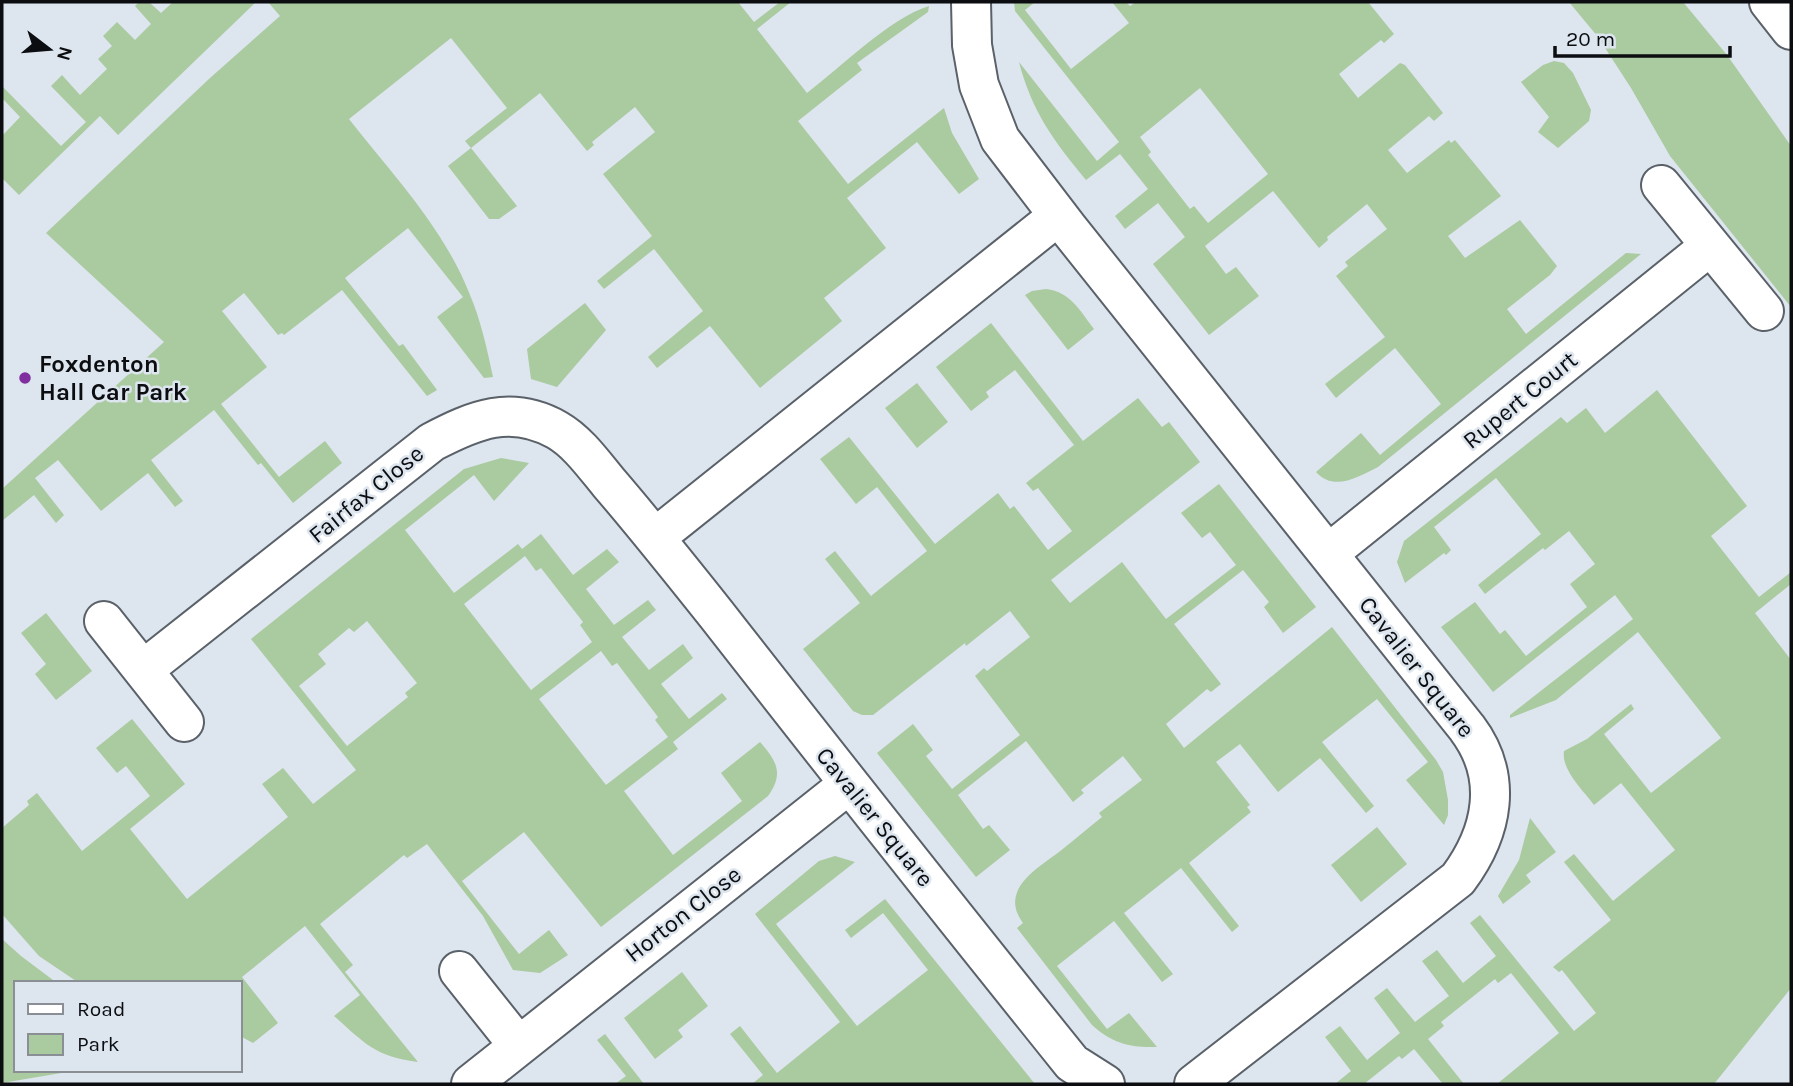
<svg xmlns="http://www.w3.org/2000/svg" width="1793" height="1086" viewBox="0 0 1793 1086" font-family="Karla,sans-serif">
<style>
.green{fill:#aacaa0;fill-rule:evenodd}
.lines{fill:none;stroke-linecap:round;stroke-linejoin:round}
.minor-casing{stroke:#5a6169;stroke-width:42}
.tertiary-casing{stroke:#5a6169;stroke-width:42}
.minor{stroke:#fff;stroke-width:38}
.tertiary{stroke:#fff;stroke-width:38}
.poi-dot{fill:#802f9e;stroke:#dde5ee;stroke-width:2.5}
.labels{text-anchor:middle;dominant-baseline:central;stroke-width:5;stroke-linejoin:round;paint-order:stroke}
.poi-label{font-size:24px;font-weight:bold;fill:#0b0d10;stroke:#dde5ee;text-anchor:start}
.street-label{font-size:24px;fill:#0b0d10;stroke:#dde5ee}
</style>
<rect width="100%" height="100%" fill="#dde5ee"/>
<path class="green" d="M 139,2 L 149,2 L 161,13 L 173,2 L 256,2 L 118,135 L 100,116 L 19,195 L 2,178 L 2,136 L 20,117 L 2,98 L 2,86 L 61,146 L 86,122 L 51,86 L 62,75 L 80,95 L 107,69 L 98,59 L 112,46 L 103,36 L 117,22 L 135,40 L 151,24 L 135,6 Z
M 268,2 L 738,2 L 754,22 L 780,2 L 791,2 L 757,29 L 807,93 C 841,67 890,18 929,6 L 928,12 L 857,63 L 862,70 L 798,121 L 848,184 L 944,108 L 952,133 L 979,179 L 959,194 L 917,142 L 847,198 L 886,248 L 824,298 L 842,321 L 760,388 L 710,326 L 657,368 L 648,357 L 703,311 L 654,249 L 604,289 L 597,281 L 652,236 L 603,174 L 655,132 L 635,107 L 592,142 L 594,145 L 587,151 L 540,93 L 471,148 L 517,206 L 499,219 L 489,219 L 448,166 L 471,148 L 465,141 L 507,108 L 451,38 L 349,119 C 392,174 444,228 470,295 C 481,321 487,349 493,377 L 484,378 L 437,317 L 463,297 L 408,228 L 345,278 L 399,346 L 403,344 L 437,390 L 427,396 L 342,290 L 284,335 L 282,333 L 278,335 L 244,293 L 222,311 L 267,367 L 221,404 L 279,477 L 325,441 L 342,463 L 293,503 L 261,463 L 258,465 L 214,410 L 151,460 L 183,501 L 175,507 L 148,473 L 101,511 L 58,460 L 35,478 L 64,515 L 56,523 L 34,495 L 2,521 L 2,489 L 164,342 L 46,233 L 210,78 L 280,16 Z
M 1014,2 L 1035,2 L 1025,10 L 1071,69 L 1129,23 L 1112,2 L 1126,2 L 1130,6 L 1136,2 L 1368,2 L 1394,34 L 1384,43 L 1381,40 L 1339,74 L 1358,98 L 1400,63 L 1405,65 L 1443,113 L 1434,121 L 1429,116 L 1388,150 L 1407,173 L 1449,140 L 1451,143 L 1455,140 L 1501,196 L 1448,236 L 1465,258 L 1520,220 L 1557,266 L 1550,275 L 1507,309 L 1526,334 L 1626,253 L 1641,254 L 1378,467 C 1358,477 1334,492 1316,472 L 1361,433 L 1380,455 L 1441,404 L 1395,348 L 1336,398 L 1325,384 L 1385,337 L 1336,276 L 1348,266 L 1345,262 L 1387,229 L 1367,204 L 1327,237 L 1328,240 L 1319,248 L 1273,191 L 1205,246 L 1226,274 L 1236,267 L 1259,296 L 1209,335 L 1153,264 L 1185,237 L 1158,203 L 1125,229 L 1115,216 L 1148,189 L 1120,154 L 1086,180 C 1054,141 1032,112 1019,62 L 1097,161 L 1119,142 L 1015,11 ZM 1200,88 L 1268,174 L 1208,223 L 1194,206 L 1190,209 L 1148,155 L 1151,152 L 1140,137 Z
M 1569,2 L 1683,2 L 1727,55 L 1791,146 L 1791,307 L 1670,156 L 1631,88 L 1598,37 Z
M 1554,61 L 1564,63 L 1573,73 L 1591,110 L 1589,121 L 1558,148 L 1538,132 L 1549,117 L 1521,82 L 1543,65 Z
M 1046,289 C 1071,292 1080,311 1094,329 L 1068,350 L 1025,295 L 1032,291 Z
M 585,303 L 606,330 L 557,387 L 531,379 L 527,349 Z
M 991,323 L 1083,441 L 1138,398 L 1162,427 L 1169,422 L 1200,462 L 1051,580 L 1070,603 L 1122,562 L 1166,619 L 1236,565 L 1210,532 L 1202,538 L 1181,513 L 1219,484 L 1316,607 L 1283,633 L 1264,607 L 1269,602 L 1243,570 L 1174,624 L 1221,684 L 1211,692 L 1207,689 L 1166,724 L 1184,748 L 1332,627 L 1436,760 L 1443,772 L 1448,800 L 1448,815 L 1444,825 L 1406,780 L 1428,762 L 1377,699 L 1322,742 L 1374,806 L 1366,813 L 1320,758 L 1278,792 L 1240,744 L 1216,762 L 1250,805 L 1247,807 L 1251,812 L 1189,863 L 1239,926 L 1232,932 L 1181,868 L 1124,913 L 1173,974 L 1162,982 L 1114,921 L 1057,966 L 1107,1029 L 1129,1013 L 1157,1047 C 1130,1048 1112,1043 1092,1025 L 1017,928 L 1023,923 C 997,888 1042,866 1064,848 C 1077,838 1089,827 1102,817 L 1099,813 L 1142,780 L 1123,756 L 1081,790 L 1084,793 L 1073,802 L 1026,741 L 958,795 L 983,829 L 989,825 L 1010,850 L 976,877 L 877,753 L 913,724 L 933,750 L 926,756 L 952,789 L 1020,735 L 975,676 L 984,668 L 987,671 L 1030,637 L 1010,611 L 966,646 L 965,643 L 873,715 L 862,715 L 853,711 L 803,649 L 860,603 L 825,559 L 835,551 L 871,596 L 927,551 L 877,487 L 856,504 L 820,459 L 849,437 L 935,544 L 998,493 L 1010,509 L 1014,506 L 1048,550 L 1072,531 L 1038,488 L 1033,491 L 1026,483 L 1074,445 L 1015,370 L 986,392 L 989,397 L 971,411 L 936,367 Z
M 917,383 L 948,422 L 917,448 L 885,408 Z
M 1657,390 L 1747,506 L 1711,536 L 1759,597 L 1791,572 L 1791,584 L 1755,613 L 1791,660 L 1791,988 L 1714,1084 L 1497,1084 L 1559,1033 L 1511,973 L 1498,983 L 1495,979 L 1441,1022 L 1444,1026 L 1428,1039 L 1464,1084 L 1443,1084 L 1414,1049 L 1402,1059 L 1399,1056 L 1364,1084 L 1335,1084 L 1351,1071 L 1325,1037 L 1340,1026 L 1367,1060 L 1400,1033 L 1374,998 L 1387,988 L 1415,1022 L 1449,996 L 1422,961 L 1437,950 L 1463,983 L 1496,956 L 1470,923 L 1480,915 L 1574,1031 L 1596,1013 L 1562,970 L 1559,972 L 1553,967 L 1611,920 L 1564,862 L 1574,854 L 1613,901 L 1675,850 L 1621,783 L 1594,805 C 1583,790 1561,770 1564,751 L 1587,739 L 1631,704 L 1634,709 L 1604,734 L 1651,793 L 1721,738 L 1638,632 L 1556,700 L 1510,718 L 1510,715 L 1633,619 L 1615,595 L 1493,692 L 1441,627 L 1475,602 L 1500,634 L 1505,630 L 1526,656 L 1587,607 L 1570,584 L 1595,564 L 1569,531 L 1545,550 L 1543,548 L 1485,594 L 1478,585 L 1541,534 L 1496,478 L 1434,527 L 1451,550 L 1446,555 L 1444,553 L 1405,583 L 1397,562 L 1404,541 L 1561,417 L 1567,423 L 1586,408 L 1605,433 Z
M 501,458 L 529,463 L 494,501 L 474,475 L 405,530 L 454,593 L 518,544 L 522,549 L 541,534 L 573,575 L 607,549 L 619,562 L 586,589 L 614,625 L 648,600 L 656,610 L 622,637 L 649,670 L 683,644 L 693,658 L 661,684 L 689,719 L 722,693 L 727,699 L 673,742 L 678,749 L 624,791 L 673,855 L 742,801 L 721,773 L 760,742 C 777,761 784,774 768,796 L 601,927 L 524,832 L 462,881 L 519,954 L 549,930 L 568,955 L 540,973 L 513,970 L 483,916 L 427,844 L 407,858 L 404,855 L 320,924 L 353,965 L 345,972 L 418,1062 C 374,1056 366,1044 334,1016 L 360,995 L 305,926 L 242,977 L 278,1023 L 253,1043 L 240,1036 L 240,983 L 79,983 L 39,956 L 2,914 L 2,828 L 29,805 L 27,801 L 37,793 L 82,851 L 150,796 L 126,766 L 117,773 L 96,748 L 132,719 L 185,784 L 130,829 L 187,899 L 288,817 L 262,784 L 283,768 L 313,804 L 356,770 L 251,639 L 464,469 ZM 525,556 L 536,571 L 541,568 L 583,622 L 580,625 L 592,642 L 531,690 L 464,604 ZM 367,621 L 417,683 L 405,693 L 408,697 L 347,746 L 299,686 L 326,664 L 318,654 L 349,628 L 354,632 ZM 601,651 L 612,666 L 617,663 L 658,717 L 655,720 L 668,737 L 606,785 L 539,699 Z
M 46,613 L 92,671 L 56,700 L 35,674 L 46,664 L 21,633 Z
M 1530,818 L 1556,852 L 1526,875 L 1531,882 L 1503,904 L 1498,896 L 1519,860 Z
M 1377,827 L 1407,864 L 1361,902 L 1331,865 Z
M 835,856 L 855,862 L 776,924 L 857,1026 L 928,970 L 883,913 L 851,938 L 845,930 L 885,899 L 1035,1084 L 752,1084 L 763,1075 L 730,1034 L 740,1026 L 777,1073 L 840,1022 L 755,914 L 819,861 Z
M 2,939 L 21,956 L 57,983 L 16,983 L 16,1070 L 79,1070 L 2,1083 Z
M 682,972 L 708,1006 L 678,1030 L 683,1037 L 655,1059 L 624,1018 Z
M 605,1034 L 644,1084 L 615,1084 L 626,1076 L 597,1040 Z"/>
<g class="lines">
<g class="minor-casing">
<path id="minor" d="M 971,2 L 972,45 L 979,85 L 1000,139 L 1068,228 L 1467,728 C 1504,777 1493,832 1458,879 L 1194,1084
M 1661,185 L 1764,311
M 656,537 L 1058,216
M 1329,553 L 1710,246
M 104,621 L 184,722
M 143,670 L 432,442 C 474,420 511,404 557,430 C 578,442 594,465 609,483 C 646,526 681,570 716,614 C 834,765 952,914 1072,1063 L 1105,1084
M 459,971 L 518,1045
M 471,1084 L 849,784"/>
</g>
<g class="tertiary-casing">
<path id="tertiary" d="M 1769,2 L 1791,30"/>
</g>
<use href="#minor" class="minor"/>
<use href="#tertiary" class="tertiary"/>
</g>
<circle class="poi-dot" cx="25" cy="378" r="7"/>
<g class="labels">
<g class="poi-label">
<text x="39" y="364">Foxdenton<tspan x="39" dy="28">Hall Car Park</tspan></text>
</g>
<g class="street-label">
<text transform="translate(1520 400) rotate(-39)">Rupert Court</text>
<text transform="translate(366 494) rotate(-39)">Fairfax Close</text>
<text transform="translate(1417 667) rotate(52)">Cavalier Square</text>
<text transform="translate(875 817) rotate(51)">Cavalier Square</text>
<text transform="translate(683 914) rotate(-38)">Horton Close</text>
</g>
</g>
<rect width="1793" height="1086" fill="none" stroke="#0b0d10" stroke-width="7"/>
<rect x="14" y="981" width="228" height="91" fill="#dde5ee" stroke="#898f95" stroke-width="2"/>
<rect x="28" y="1004" width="35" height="10" fill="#ffffff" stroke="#898f95" stroke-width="2"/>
<text x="77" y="1016" font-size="21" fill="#0b0d10">Road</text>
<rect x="28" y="1034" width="35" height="21" fill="#aacaa0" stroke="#898f95" stroke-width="2"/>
<text x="77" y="1051" font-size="21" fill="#0b0d10">Park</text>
<g transform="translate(49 49) rotate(106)" stroke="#dde5ee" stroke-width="5" paint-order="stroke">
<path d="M0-5L12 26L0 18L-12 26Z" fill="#0b0d10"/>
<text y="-10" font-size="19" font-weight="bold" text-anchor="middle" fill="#0b0d10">N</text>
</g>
<path d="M1555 46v10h175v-10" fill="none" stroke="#0b0d10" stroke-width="3.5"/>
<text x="1566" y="46" font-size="21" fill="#0b0d10" stroke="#dde5ee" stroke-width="5" paint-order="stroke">20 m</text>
</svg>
